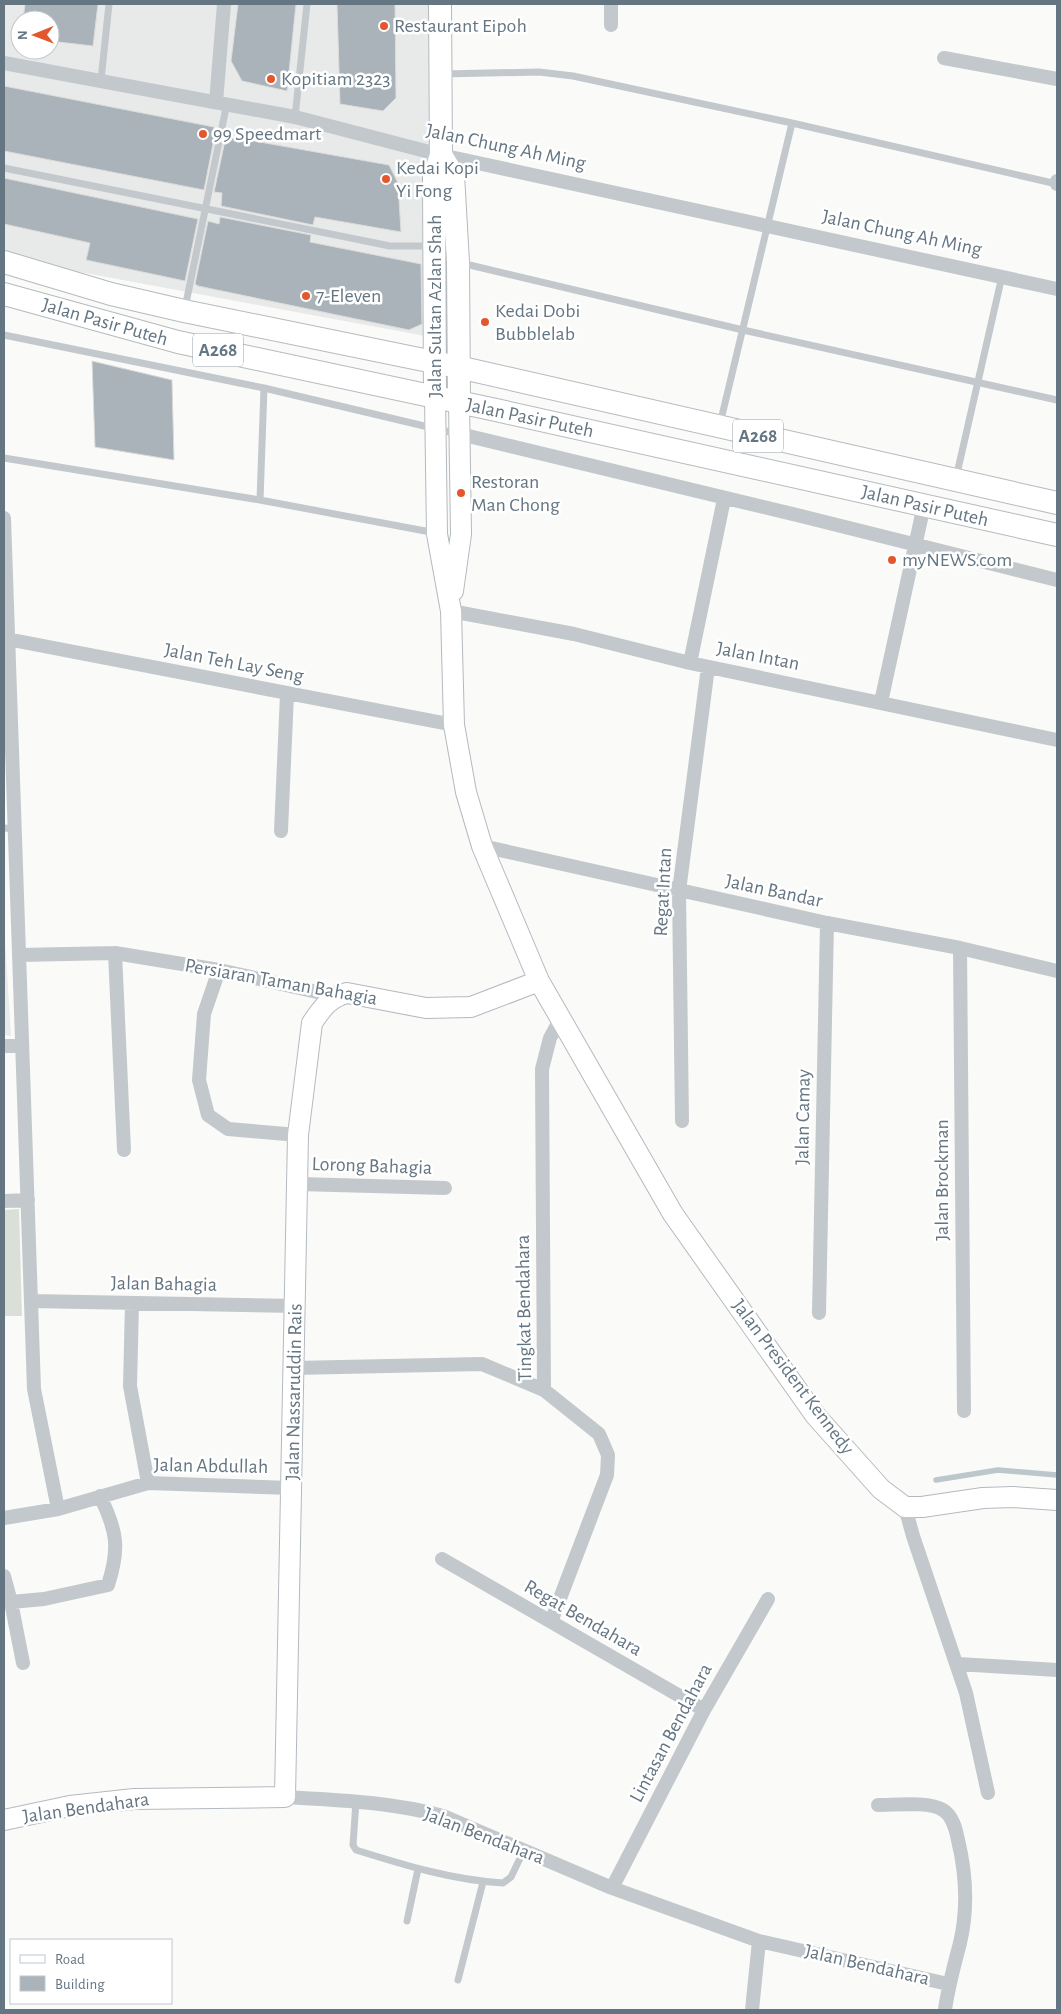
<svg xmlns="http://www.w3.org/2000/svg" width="1061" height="2014" viewBox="0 0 1061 2014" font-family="'Alegreya Sans',sans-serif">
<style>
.built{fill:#e8e9e9;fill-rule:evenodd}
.green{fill:#dadfd7}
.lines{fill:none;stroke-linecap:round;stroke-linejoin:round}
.stream{stroke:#bbc7cb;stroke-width:5.5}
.building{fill:#aab3b9;stroke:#dcdcda}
.secondary-casing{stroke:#b3babf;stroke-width:22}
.primary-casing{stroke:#b5babe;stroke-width:24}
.lane{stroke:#c3c8cc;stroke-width:7}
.street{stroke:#c3c8cc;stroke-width:14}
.secondary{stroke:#fff;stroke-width:20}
.primary{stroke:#fff;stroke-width:22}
.poi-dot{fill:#e4572e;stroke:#fff;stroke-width:2}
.labels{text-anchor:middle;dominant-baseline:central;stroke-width:5;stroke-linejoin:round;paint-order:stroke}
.shield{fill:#fff;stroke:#939fa8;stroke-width:1}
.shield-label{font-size:19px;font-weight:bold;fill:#657683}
.poi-label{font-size:20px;fill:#657683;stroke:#fff;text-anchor:start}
.street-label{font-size:20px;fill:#657683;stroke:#fff}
</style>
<rect width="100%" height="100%" fill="#fafaf8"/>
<path class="built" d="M 4,4 L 436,4 L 436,338 L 4,258 ZM 20,20 L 50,20 L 50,50 L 20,50 Z
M 4,925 L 11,1036 L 4,1035 Z"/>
<path class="green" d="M 19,1209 L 22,1316 L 4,1316 L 4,1210 Z"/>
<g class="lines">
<path class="stream" d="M 936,1480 L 998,1470 L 1057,1475"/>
</g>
<path class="building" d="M 25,4 L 98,4 L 93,46 L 50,41 L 50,20 L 23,20 Z
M 238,4 L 296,4 L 287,91 L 242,81 L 231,61 Z
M 337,4 L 395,4 L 396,98 L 383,111 L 340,104 Z
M 4,86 L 214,127 L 213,134 L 215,134 L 204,190 L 4,151 Z
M 226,136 L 389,165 L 398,183 L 401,232 L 315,217 L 313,225 L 221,206 L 222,193 L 214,192 Z
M 4,178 L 198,219 L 185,281 L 86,260 L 90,243 L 4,224 Z
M 220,217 L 311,235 L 310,242 L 421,264 L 422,324 L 409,330 L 198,286 L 195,284 L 208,221 L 219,224 Z
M 92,361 L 172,380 L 174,460 L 95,447 Z"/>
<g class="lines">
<g class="secondary-casing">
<path id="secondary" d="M 435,397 L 437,534 L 451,611 L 454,725 L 466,792 L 482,846 L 539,981 L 673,1214 L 815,1415 L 881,1489 L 905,1507 L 922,1507 L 983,1498 L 1013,1497 L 1057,1500
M 453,591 L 461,534 L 459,402
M 4,1820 L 70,1806 L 134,1799 L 285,1797 L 298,1135 L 312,1023 C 322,1008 330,997 347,993 L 426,1008 L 471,1007 L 539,981"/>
</g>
<g class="primary-casing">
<path id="primary" d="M 441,155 L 453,175 L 458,262 L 459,402
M 4,262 L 111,294 L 184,311 L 458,367 L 1057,503
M 4,294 L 178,342 L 496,410 L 1057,535
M 435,397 L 434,176 L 441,155 L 440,4"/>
</g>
<path class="lane" d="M 442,74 L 539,72 L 573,76 L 792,123 L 1057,184
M 101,80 L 109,4
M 295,117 L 307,4
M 4,168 L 390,246 L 431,246
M 461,263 L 743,330 L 1057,400
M 185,308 L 227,103
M 4,335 L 264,388 L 458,434
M 720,424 L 792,123
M 4,458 L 260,500 L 436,533
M 956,478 L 1002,276
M 260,500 L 264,388
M 4,828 L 14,829
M 356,1801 L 353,1845 L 356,1850 C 404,1865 452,1880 503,1883 L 511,1877 L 524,1850
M 407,1921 L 418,1869
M 458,1980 L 483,1882"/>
<path class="street" d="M 611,4 L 611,25
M 944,58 L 1057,79
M 4,63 L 295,117 L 441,155 L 1057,289
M 216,102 L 224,4
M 1057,184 L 1057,181
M 460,434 L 805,517 L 1057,580
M 4,518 L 34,1389 L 58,1509
M 451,611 L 574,634 L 690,663 L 1057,740
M 7,639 L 454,725
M 690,663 L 724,499
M 881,702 L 924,505
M 281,831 L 287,694
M 482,846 L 827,923 L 960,948 L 1057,971
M 960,948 L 964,1411
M 115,953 L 124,1150
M 19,955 L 115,953 L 219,970 L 335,996
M 219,970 L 204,1014 L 199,1080 L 208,1115 L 228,1129 L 298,1135
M 4,1046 L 22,1046
M 682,1121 L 679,891 L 708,667
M 298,1184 L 445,1188
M 4,1201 L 28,1200
M 31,1301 L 296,1306
M 132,1303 L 130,1386 L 148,1483
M 819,1313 L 827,923
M 294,1368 L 482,1364 L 544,1390
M 905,1507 L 913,1536 L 966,1693 L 988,1793
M 4,1518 L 58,1509 L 148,1483 L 292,1488
M 442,1559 L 704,1710
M 4,1576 L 11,1602 L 23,1663
M 11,1602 L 44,1599 L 108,1585 C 120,1548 117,1531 100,1496
M 551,1622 L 607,1475 L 608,1455 L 599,1434 L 544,1390 L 542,1069 L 550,1038 L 561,1018
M 958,1664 L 1057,1670
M 285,1797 C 338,1800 392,1802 443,1816 L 612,1888 L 759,1941 L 948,1984
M 878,1805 C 895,1805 929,1801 943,1810 C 953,1816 956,1830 958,1840 C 966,1873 968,1909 960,1943 C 954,1966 948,1987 945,2010
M 612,1888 L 704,1710 L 768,1599
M 752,2010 L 759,1941"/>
<use href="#secondary" class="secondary"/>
<use href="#primary" class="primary"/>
</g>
<g class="poi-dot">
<circle cx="384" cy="26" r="5"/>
<circle cx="271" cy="79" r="5"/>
<circle cx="203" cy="134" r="5"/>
<circle cx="386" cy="179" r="5"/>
<circle cx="306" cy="296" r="5"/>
<circle cx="485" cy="322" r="5"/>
<circle cx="461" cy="493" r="5"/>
<circle cx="892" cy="560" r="5"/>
</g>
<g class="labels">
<g class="shield">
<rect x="193" y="333.5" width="50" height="33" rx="4"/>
<rect x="733" y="419.5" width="50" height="33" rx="4"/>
</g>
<g class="shield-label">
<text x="218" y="350">A268</text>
<text x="758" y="436">A268</text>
</g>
<g class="poi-label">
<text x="394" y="26">Restaurant Eipoh</text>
<text x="281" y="79">Kopitiam 2323</text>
<text x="213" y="134">99 Speedmart</text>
<text x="396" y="168">Kedai Kopi<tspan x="396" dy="23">Yi Fong</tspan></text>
<text x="316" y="296">7-Eleven</text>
<text x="495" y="311">Kedai Dobi<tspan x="495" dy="23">Bubblelab</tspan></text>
<text x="471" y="482">Restoran<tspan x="471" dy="23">Man Chong</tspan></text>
<text x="902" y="560">myNEWS.com</text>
</g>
<g class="street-label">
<text transform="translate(506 147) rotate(12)">Jalan Chung Ah Ming</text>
<text transform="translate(902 233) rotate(12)">Jalan Chung Ah Ming</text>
<text transform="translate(435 306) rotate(-90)">Jalan Sultan Azlan Shah</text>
<text transform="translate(105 322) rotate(16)">Jalan Pasir Puteh</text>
<text transform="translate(530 418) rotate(12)">Jalan Pasir Puteh</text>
<text transform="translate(925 506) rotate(13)">Jalan Pasir Puteh</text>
<text transform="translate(758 656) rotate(11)">Jalan Intan</text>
<text transform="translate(234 663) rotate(11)">Jalan Teh Lay Seng</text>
<text transform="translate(774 891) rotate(12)">Jalan Bandar</text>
<text transform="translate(663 892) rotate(-87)">Regat Intan</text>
<text transform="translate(281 982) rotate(10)">Persiaran Taman Bahagia</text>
<text transform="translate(803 1117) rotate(-89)">Jalan Camay</text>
<text transform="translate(372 1166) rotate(2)">Lorong Bahagia</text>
<text transform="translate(942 1180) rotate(-90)">Jalan Brockman</text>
<text transform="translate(164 1284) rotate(1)">Jalan Bahagia</text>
<text transform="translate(524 1308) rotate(-91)">Tingkat Bendahara</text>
<text transform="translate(793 1377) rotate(53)">Jalan President Kennedy</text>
<text transform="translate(294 1392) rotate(-89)">Jalan Nassaruddin Rais</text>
<text transform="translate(211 1466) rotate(1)">Jalan Abdullah</text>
<text transform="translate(583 1618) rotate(30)">Regat Bendahara</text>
<text transform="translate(671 1733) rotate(-62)">Lintasan Bendahara</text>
<text transform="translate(86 1808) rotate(-8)">Jalan Bendahara</text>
<text transform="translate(484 1836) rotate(21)">Jalan Bendahara</text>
<text transform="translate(867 1965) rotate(13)">Jalan Bendahara</text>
</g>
</g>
<rect width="1061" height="2014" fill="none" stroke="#657683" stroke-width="10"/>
<rect x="10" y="1939" width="162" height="65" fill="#ffffff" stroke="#c1c8cd"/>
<rect x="20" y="1955" width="25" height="8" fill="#ffffff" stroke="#c1c8cd"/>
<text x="55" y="1964" font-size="15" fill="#657683">Road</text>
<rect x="20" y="1976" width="25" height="15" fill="#aab3b9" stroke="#c1c8cd"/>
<text x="55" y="1989" font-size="15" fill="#657683">Building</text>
<g transform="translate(35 35) rotate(269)"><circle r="24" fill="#ffffff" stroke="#c1c8cd"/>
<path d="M0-4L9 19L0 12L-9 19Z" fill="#e4572e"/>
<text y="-8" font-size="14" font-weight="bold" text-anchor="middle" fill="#657683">N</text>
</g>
</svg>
